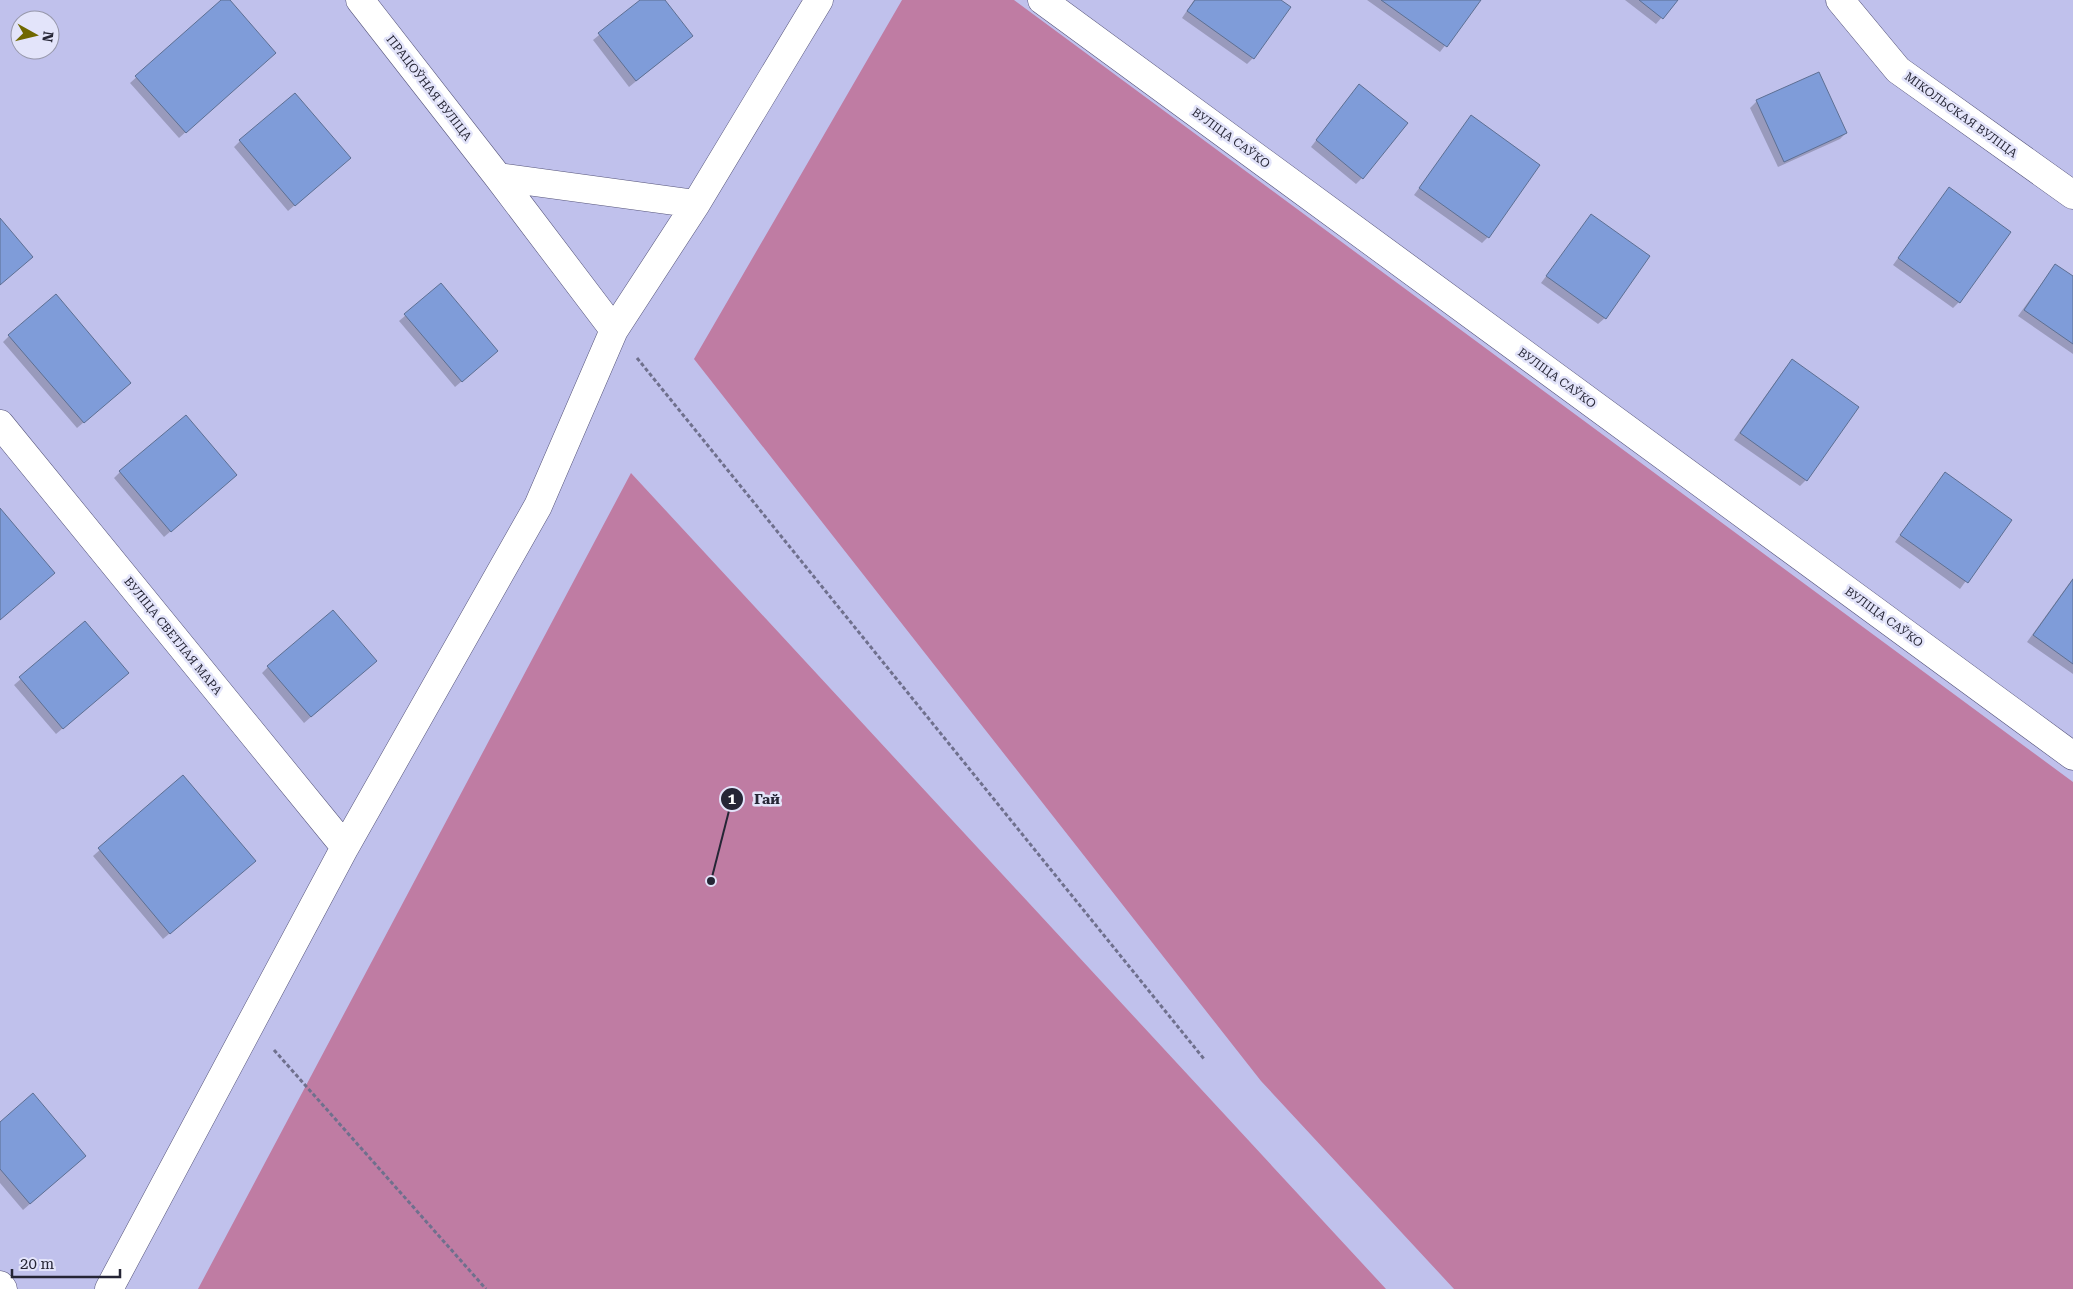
<svg xmlns="http://www.w3.org/2000/svg" width="2073" height="1289" viewBox="0 0 2073 1289" font-family="'Roboto Serif',serif">
<style>
.forest{fill:#bf7ca3}
.shadow{fill:#0003}
.building{fill:#7f9cd9;stroke:#5d6f93}
.lines{fill:none;stroke-linecap:round;stroke-linejoin:round}
.street-casing{stroke:#55547a;stroke-width:29}
.path{stroke:#6f708d;stroke-width:3;stroke-dasharray:4 2.5;stroke-linecap:butt}
.street{stroke:#fff;stroke-width:28}
.labels{text-anchor:middle;dominant-baseline:central;stroke-width:5;stroke-linejoin:round;paint-order:stroke}
.street-label{font-size:12px;fill:#252535;stroke:#e3e4fa}
.leader{fill:none;stroke:#252535;stroke-width:2}
.callout-dot{fill:#252535;stroke:#e3e4fa;stroke-width:2}
.mark-label{font-size:15px;text-anchor:middle;font-weight:bold;fill:#fff}
.callout-label{font-size:14px;text-anchor:middle;font-weight:bold;fill:#252535;stroke:#e3e4fa;stroke-width:5;stroke-linejoin:round;paint-order:stroke}
</style>
<rect width="100%" height="100%" fill="#c0c1ec"/>
<path class="forest" d="M 902,0 L 1014,0 L 2073,782 L 2073,1289 L 1454,1289 L 1261,1081 L 694,359 Z
M 631,473 L 1386,1289 L 1387,1289 L 198,1289 Z"/>
<path class="shadow" d="M 222,0 L 228,0 L 268,59 L 179,138 L 130,83 Z
M 642,0 L 663,0 L 692,36 L 629,87 L 593,40 Z
M 1194,0 L 1279,0 L 1253,58 L 1247,64 L 1182,18 Z
M 1367,0 L 1480,0 L 1440,52 Z
M 1625,0 L 1677,0 L 1656,24 Z
M 1353,92 L 1362,178 L 1356,184 L 1311,147 Z
M 1757,101 L 1846,133 L 1840,139 L 1778,167 L 1750,108 Z
M 1471,117 L 1488,237 L 1482,243 L 1414,195 Z
M 240,141 L 343,164 L 288,211 L 234,147 Z
M 1949,188 L 1959,302 L 1953,308 L 1893,265 Z
M 1591,216 L 1605,318 L 1598,324 L 1541,283 Z
M 2055,265 L 2073,278 L 2073,354 L 2018,316 Z
M 441,285 L 490,357 L 455,387 L 399,321 Z
M 9,336 L 123,389 L 77,428 L 3,342 Z
M 1786,367 L 1806,480 L 1800,486 L 1734,440 Z
M 120,472 L 229,481 L 164,537 L 114,478 Z
M 1945,474 L 2010,521 L 1960,589 L 1895,542 Z
M 2073,578 L 2073,674 L 2027,642 Z
M 85,623 L 121,679 L 56,734 L 14,685 Z
M 268,667 L 369,667 L 304,723 L 262,673 Z
M 183,777 L 248,867 L 163,939 L 93,856 Z
M 0,1123 L 78,1162 L 23,1210 L 0,1183 Z"/>
<path class="building" d="M 221,0 L 230,0 L 276,53 L 186,133 L 135,76 Z
M 640,0 L 665,0 L 693,36 L 636,81 L 598,33 Z
M 1195,0 L 1281,0 L 1291,7 L 1254,59 L 1187,11 Z
M 1381,0 L 1481,0 L 1447,47 Z
M 1639,0 L 1678,0 L 1663,19 Z
M 1819,72 L 1847,133 L 1784,162 L 1756,100 Z
M 1359,84 L 1408,123 L 1363,179 L 1316,140 Z
M 295,93 L 351,158 L 295,206 L 239,140 Z
M 1471,115 L 1540,165 L 1489,238 L 1419,188 Z
M 1949,187 L 2011,232 L 1960,303 L 1898,258 Z
M 1591,214 L 1650,256 L 1606,319 L 1546,276 Z
M 0,218 L 33,257 L 0,285 Z
M 2055,264 L 2073,276 L 2073,344 L 2024,310 Z
M 441,283 L 498,351 L 462,382 L 404,314 Z
M 56,294 L 131,383 L 84,423 L 8,335 Z
M 1792,359 L 1859,407 L 1807,481 L 1740,433 Z
M 186,415 L 237,475 L 171,532 L 119,471 Z
M 1945,472 L 2012,520 L 1968,583 L 1900,535 Z
M 0,508 L 55,573 L 0,620 Z
M 2073,579 L 2073,664 L 2033,635 Z
M 333,610 L 377,661 L 311,717 L 267,666 Z
M 85,621 L 129,673 L 63,729 L 19,677 Z
M 183,775 L 256,861 L 170,934 L 98,848 Z
M 33,1093 L 86,1156 L 30,1204 L 0,1169 L 0,1122 Z"/>
<g class="lines">
<g class="street-casing">
<path id="street" d="M 360,0 L 498,177 L 614,330
M 1042,0 L 2073,756
M 1840,0 L 1898,70 L 2073,195
M 498,177 L 696,204
M 0,424 L 345,847
M 0,1285 L 3,1289
M 109,1289 L 345,847 L 538,506 L 614,330 L 696,204 L 819,0"/>
</g>
<path class="path" d="M 637,358 L 1204,1059
M 274,1050 L 486,1289"/>
<use href="#street" class="street"/>
</g>
<g class="labels">
<g class="street-label">
<text transform="translate(429 88) rotate(52)">ПРАЦОЎНАЯ ВУЛІЦА</text>
<text transform="translate(1961 115) rotate(36)">МІКОЛЬСКАЯ ВУЛІЦА</text>
<text transform="translate(1231 138) rotate(36)">ВУЛІЦА САЎКО</text>
<text transform="translate(1557 378) rotate(36)">ВУЛІЦА САЎКО</text>
<text transform="translate(1884 617) rotate(36)">ВУЛІЦА САЎКО</text>
<text transform="translate(173 636) rotate(51)">ВУЛІЦА СВЕТЛАЯ МАРА</text>
</g>
</g>
<path class="leader" d="M711 881L732 799"/>
<g class="callout-dot">
<circle cx="711" cy="881" r="5"/>
<circle cx="732" cy="799" r="12"/>
</g>
<g class="mark-label">
<text x="732" y="804">1</text>
</g>
<g class="callout-label">
<text x="767" y="804">Гай</text>
</g>
<g transform="translate(35 35) rotate(98)"><circle r="24" fill="#e3e4fa" stroke="#9798ab"/>
<path d="M0-4L9 19L0 12L-9 19Z" fill="#706800"/>
<text y="-8" font-size="14" font-weight="bold" text-anchor="middle" fill="#252535">N</text>
</g>
<path d="M12 1269v8h108v-8" fill="none" stroke="#252535" stroke-width="2.5"/>
<text x="20" y="1269" font-size="15" fill="#252535" stroke="#e3e4fa" stroke-width="4" paint-order="stroke">20 m</text>
</svg>
